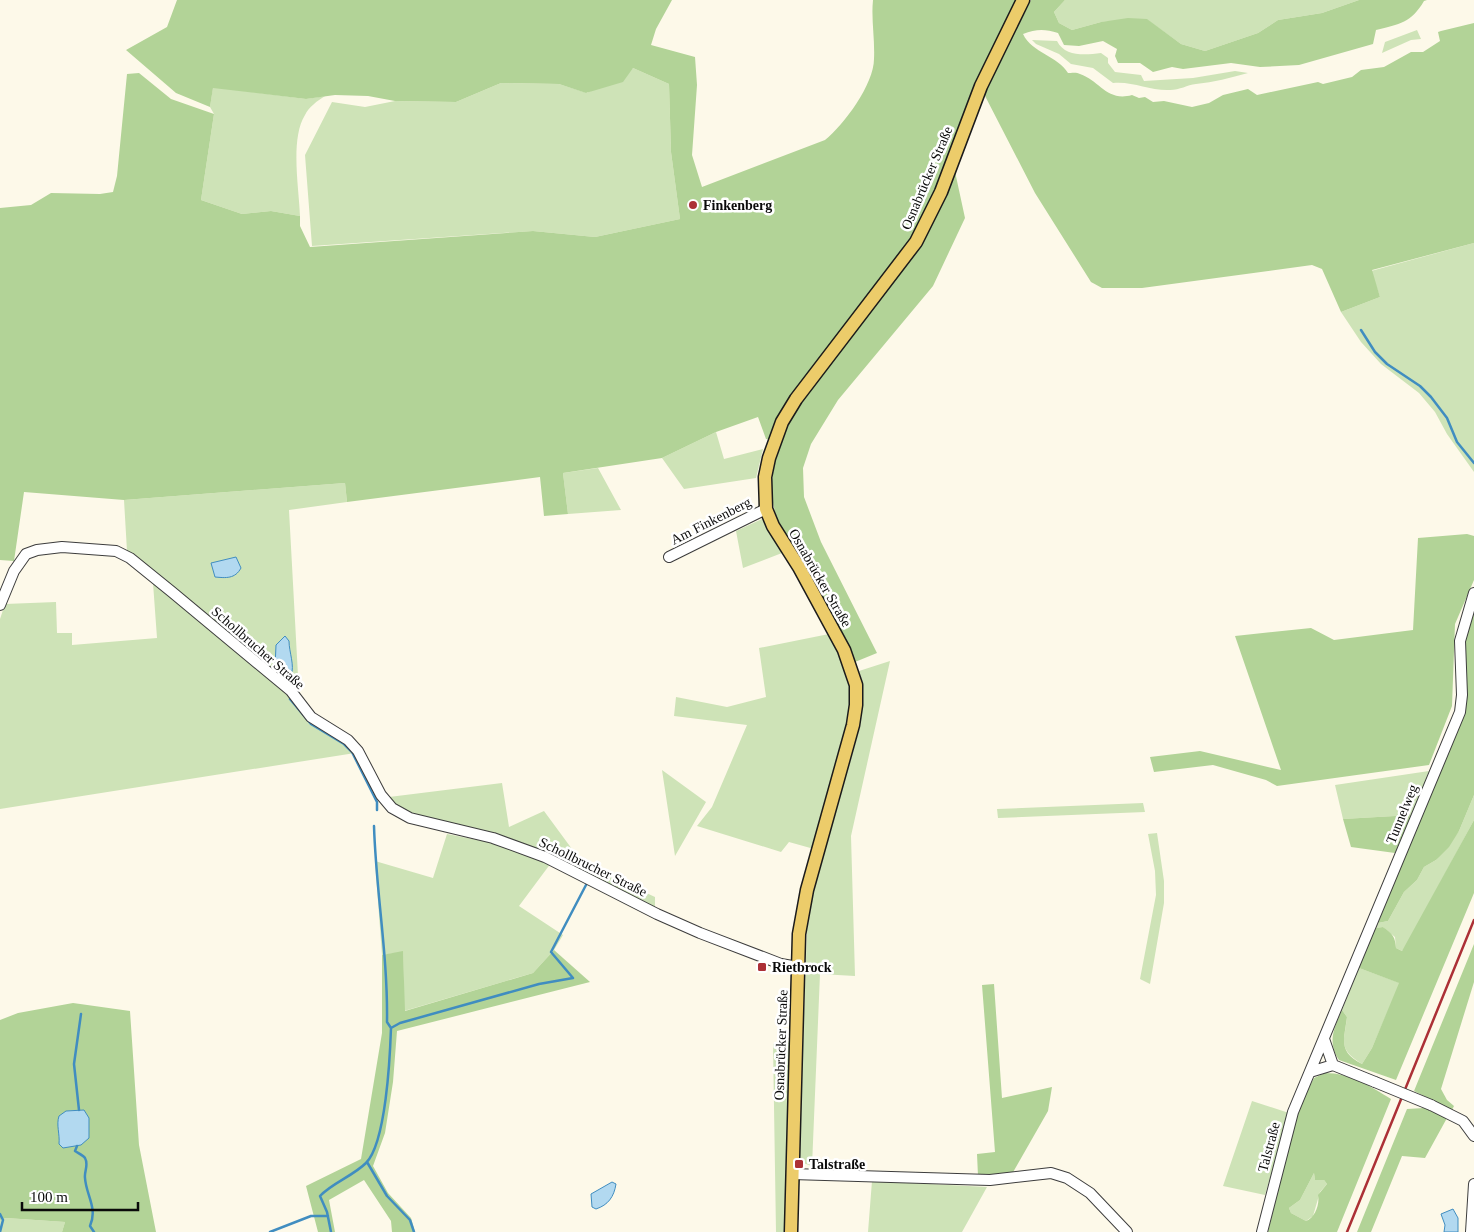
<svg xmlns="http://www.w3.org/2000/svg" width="1474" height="1232" viewBox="0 0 1474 1232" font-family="Georgia,serif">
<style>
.green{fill:#cee3b7}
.forest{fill:#b2d397;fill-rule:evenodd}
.water{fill:#b2d9f0;stroke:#408dc0}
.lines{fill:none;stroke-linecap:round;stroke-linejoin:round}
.stream{stroke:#408dc0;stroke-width:2.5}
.minor-casing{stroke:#3d3d3d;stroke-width:12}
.major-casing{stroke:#1b1b1b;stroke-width:15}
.minor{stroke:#fff;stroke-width:10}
.major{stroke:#eccc6a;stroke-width:12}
.rail{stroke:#ac3036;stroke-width:2.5}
.minor-bridge-casing{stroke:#3d3d3d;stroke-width:12;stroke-linecap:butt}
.minor-bridge{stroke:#fff;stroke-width:10}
.poi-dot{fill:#ac3036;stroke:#fff;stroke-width:2}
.labels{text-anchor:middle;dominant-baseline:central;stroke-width:5;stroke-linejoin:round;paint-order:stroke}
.street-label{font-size:14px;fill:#0a0a0a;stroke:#fff}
.poi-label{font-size:14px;font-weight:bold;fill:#0a0a0a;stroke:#fff;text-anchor:start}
</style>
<rect width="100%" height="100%" fill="#fdf9e9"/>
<path class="green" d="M 1065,0 L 1359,0 L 1322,13 L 1278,20 L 1258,33 L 1205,51 L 1181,44 L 1146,19 L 1101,22 L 1072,30 L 1059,23 L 1054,12 Z
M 1417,30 L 1421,39 L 1411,40 L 1382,53 L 1385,42 Z
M 1032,40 L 1057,41 C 1065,57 1085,55 1101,53 L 1108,58 L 1108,63 L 1115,72 L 1141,75 L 1144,81 L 1193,78 L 1235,71 L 1248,73 C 1230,78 1214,82 1196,84 C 1187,85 1180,90 1170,90 C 1150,91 1133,81 1113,83 L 1093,68 L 1071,64 L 1059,54 L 1036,44 Z
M 633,68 L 669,84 L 671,152 L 680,219 L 595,237 L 533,231 L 312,246 L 305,155 L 332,102 L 365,107 L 395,101 L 456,102 L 501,83 L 559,84 L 587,93 Z
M 213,87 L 306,99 L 325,96 C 317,101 309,107 305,115 C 290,139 299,188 300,216 L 271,211 L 242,214 L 201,200 L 214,114 L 210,107 Z
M 1474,243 L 1474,472 L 1447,434 L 1435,412 L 1419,393 L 1381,364 L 1361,342 L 1341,312 L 1380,297 L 1371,271 Z
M 716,432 L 724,459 L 763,449 L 756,478 L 684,489 L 662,458 Z
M 598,468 L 621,510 L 568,514 L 563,473 Z
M 345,483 L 347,502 L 289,510 L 299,694 L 127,551 L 124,500 Z
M 762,519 L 782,553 L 743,568 L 736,531 Z
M 153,583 L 288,693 L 307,720 L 344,744 L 355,753 L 0,809 L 0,619 L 5,604 L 56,602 L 57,633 L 72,633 L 72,645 L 157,638 Z
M 829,634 C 835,646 844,659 848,672 C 861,720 828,800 814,849 L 789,842 L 781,852 L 697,826 L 712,807 L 747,725 L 674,716 L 676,697 L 727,707 L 766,697 L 759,648 Z
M 890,661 L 851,836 L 855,976 L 820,974 L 812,1166 L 803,1163 L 799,1154 L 807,930 L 815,884 L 860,727 L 863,684 L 859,671 Z
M 662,770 L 706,802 L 675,856 Z
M 1429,771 L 1412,815 L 1343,819 L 1335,785 Z
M 502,783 L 509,827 L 544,811 L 583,864 L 655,897 L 655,908 L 550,854 L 413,815 L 395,805 L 389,797 Z
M 1474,795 L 1474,820 L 1406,946 L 1402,951 L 1396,948 L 1395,937 L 1383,927 L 1375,928 L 1378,923 L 1388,921 L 1404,892 L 1417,880 L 1424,867 L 1436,860 L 1459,831 Z
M 1143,803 L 1145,812 L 998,818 L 997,809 Z
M 1157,833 L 1164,881 L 1164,903 L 1150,984 L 1140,979 L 1156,895 L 1155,871 L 1148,834 Z
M 447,834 L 493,843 L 551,863 L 519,906 L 563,935 L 554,950 L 533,973 L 404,1011 L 403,952 L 382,955 L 375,861 L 433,878 Z
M 1359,968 L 1400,983 L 1372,1048 L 1362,1064 C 1338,1049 1344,1043 1347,1017 L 1342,1010 Z
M 790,1041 L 786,1232 L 776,1232 L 773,1044 Z
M 1252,1101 L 1289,1113 L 1265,1195 L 1223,1186 Z
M 1314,1173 L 1315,1180 L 1324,1180 L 1327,1184 L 1320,1192 L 1313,1216 L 1306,1221 L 1291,1213 L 1289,1208 L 1300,1200 Z
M 872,1181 L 987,1187 L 962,1232 L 868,1232 Z
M 6,1218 L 65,1222 L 62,1232 L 0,1232 L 0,1220 Z"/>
<path class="forest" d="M 177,0 L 672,0 L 656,29 L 651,45 L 695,57 L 697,85 L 692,155 L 702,187 L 825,140 C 844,125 874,84 874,59 C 875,39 871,19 873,0 L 1018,0 L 974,85 L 953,147 L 954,167 L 965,218 L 933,286 L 838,400 L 811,444 L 803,468 L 804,497 L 821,542 L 877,653 L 855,662 L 848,645 L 780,527 C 767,493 771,475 781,441 L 766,439 L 758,417 L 716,432 L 662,458 L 563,473 L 568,514 L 544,516 L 540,477 L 347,502 L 345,483 L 124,500 L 24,492 L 14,561 L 0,560 L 0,208 L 31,205 L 51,193 L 100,194 L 113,192 L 117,176 L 127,74 L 139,73 L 171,99 L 214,114 L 201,200 L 242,214 L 271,211 L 300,216 L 300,226 L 310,247 L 533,231 L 595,237 L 680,219 L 671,152 L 669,84 L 633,68 L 623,82 L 586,93 L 559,84 L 501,83 L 456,102 L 395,101 L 368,96 L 335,95 L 306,99 L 213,88 L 210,107 L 176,93 L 126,50 L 167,27 Z
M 1031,0 L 1065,0 L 1054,12 L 1059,23 L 1072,30 L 1101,22 L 1128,18 L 1147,19 L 1181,44 L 1205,51 L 1258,33 L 1278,20 L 1322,13 L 1359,0 L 1427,0 L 1424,1 C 1411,23 1400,24 1376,30 L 1373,44 L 1299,65 L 1260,67 L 1231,63 L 1183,69 L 1172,67 L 1153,72 L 1140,63 L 1118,63 L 1115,56 L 1117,49 L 1103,41 L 1079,46 L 1064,45 L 1058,33 C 1045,29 1036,29 1023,34 C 1032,53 1058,56 1068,73 C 1071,73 1077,72 1080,74 C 1100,81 1107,102 1132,95 L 1139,98 L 1145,97 L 1153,102 L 1164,101 L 1192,107 L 1209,103 L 1223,95 L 1248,89 L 1257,95 L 1318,82 L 1323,84 L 1352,77 L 1361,70 L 1384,67 L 1411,52 L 1423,52 L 1440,41 L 1438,32 L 1441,31 L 1474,23 L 1474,243 L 1372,270 L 1380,297 L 1341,312 L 1322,269 L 1312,265 L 1142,288 L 1102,288 L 1091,282 L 1035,193 L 984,94 Z
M 1467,534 L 1474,536 L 1474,580 L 1455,624 L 1452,706 L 1429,765 L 1277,786 L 1266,780 L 1213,765 L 1154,772 L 1150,757 L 1200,751 L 1281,770 L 1235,636 L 1311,628 L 1334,640 L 1413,630 L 1418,538 Z
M 1474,604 L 1474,795 L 1459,831 L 1449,847 L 1436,860 L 1424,867 L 1417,880 L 1404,892 L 1388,921 L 1378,923 L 1457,727 L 1465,641 Z
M 1412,815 L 1395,853 L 1351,847 L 1343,819 Z
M 1474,820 L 1474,893 L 1396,1080 L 1339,1060 C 1327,1042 1334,1028 1342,1010 L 1347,1017 C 1344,1040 1338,1052 1362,1064 L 1372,1048 L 1399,983 L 1359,968 L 1375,928 L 1383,927 C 1393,934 1395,937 1396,948 L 1402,951 Z
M 1474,944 L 1474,982 L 1441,1089 L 1447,1100 L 1454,1106 L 1452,1110 L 1414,1091 Z
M 554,950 L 590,982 L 397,1031 L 393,1082 L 385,1133 L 373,1166 L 388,1193 L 411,1218 L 415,1232 L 392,1232 L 391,1221 L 364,1180 L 329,1200 L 335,1232 L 318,1232 L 306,1186 L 361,1159 L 382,1033 L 382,955 L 403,951 L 405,1011 L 533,973 Z
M 994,984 L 1002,1098 L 1052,1087 L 1048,1111 L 1012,1174 L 978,1176 L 977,1154 L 995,1152 L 982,985 Z
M 73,1003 L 130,1011 L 139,1145 L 156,1232 L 62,1232 L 65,1222 L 6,1218 L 0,1220 L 0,1020 L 18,1013 ZM 84,1110 L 81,1145 L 66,1147 L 59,1144 L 66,1111 Z
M 1325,1073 C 1350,1073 1370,1086 1391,1099 L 1337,1232 L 1268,1232 L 1298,1109 L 1314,1078 ZM 1314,1173 L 1315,1180 L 1324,1180 L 1327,1184 L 1318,1195 C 1320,1204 1315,1218 1306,1221 L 1291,1213 L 1289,1208 L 1300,1200 Z
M 1424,1108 L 1447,1118 L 1425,1158 L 1402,1156 L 1371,1232 L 1357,1232 L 1407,1109 Z"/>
<path class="water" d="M 236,557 L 241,568 C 235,579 226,578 215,577 L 211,563 Z
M 285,636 L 289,641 C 289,652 295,666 291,675 L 282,676 L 275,668 L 276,645 Z
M 84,1110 L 89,1118 L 89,1138 L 81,1145 L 63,1148 L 59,1144 C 60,1134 56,1125 59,1116 L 66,1111 Z
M 612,1182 L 616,1184 C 614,1197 608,1205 596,1209 L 592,1207 L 591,1194 Z
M 1453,1209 L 1458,1218 L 1458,1232 L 1444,1232 L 1445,1225 L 1441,1214 Z"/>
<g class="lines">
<path class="stream" d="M 1361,330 L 1375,352 L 1387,364 L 1420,386 L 1431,397 L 1447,418 L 1457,442 L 1474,463
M 290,699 L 311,724 L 344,744 L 352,752 L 377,802 L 377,810
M 391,1028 L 400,1023 L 539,984 L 573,978 L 551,952 L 586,885
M 79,1110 L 74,1064 L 81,1014
M 77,1146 L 75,1151 C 78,1153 83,1155 85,1158 C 89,1165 84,1171 85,1178 C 86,1195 98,1208 90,1226 L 94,1232
M 367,1162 L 387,1196 L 410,1220 L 414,1232
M 0,1214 L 3,1220 L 0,1232
M 270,1232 L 311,1216 L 328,1216
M 331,1232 L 327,1212 L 320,1196 C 332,1183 353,1176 366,1163 C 386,1143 390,1057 391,1028 L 387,1022 C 388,956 376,892 374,826"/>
<g class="minor-casing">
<path id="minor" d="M 669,557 L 766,509
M 0,605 L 14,571 L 26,554 L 37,550 L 62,547 L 116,551 L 130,558 L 172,592 L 291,691 L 311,717 L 348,740 L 358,751 L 381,795 L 392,808 L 410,818 L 493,838 L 545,857 L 657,914 L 700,933 L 781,964 L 798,967
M 1324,1039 L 1333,1065
M 1310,1072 L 1333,1065 L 1375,1082
M 1431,1105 L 1463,1121 L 1474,1136
M 792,1174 L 990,1180 L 1051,1173 L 1067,1178 L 1090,1193 L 1127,1232
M 1262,1232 L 1293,1112 L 1460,712 L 1462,695 L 1460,641 L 1474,593
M 1471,1232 L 1474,1184"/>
</g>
<g class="major-casing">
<path id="major" d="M 791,1232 L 799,934 L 807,890 L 853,725 L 856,705 L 856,685 L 844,650 L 799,567 L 773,526 L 766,509 L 765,477 L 769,458 L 782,422 L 796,399 L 916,242 L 941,192 L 981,86 L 1023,0"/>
</g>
<use href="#minor" class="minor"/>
<use href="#major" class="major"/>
<path class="rail" d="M 1347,1232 L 1474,920"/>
<g class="minor-bridge-casing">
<path id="minor-bridge" d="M 1375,1082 L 1431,1105"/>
</g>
<use href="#minor-bridge" class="minor-bridge"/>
</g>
<g class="poi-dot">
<circle cx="693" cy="205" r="5"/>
<rect x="757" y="962" width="10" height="10" rx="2.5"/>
<rect x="794" y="1159" width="10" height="10" rx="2.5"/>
</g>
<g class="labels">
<g class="street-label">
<text transform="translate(927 178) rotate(-67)">Osnabrücker Straße</text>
<text transform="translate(711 521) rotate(-27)">Am Finkenberg</text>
<text transform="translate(820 578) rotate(60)">Osnabrücker Straße</text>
<text transform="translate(258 648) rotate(41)">Schollbrucher Straße</text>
<text transform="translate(1402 814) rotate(-68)">Tunnelweg</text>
<text transform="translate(593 867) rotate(26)">Schollbrucher Straße</text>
<text transform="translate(781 1045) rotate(-88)">Osnabrücker Straße</text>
<text transform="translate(1269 1147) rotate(-75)">Talstraße</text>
</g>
<g class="poi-label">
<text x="703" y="205">Finkenberg</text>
<text x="772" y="967">Rietbrock</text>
<text x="809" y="1164">Talstraße</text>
</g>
</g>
<path d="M22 1202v8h116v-8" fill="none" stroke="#0a0a0a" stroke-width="2.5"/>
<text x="30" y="1202" font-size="15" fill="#0a0a0a" stroke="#ffffff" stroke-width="4" paint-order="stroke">100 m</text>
</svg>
